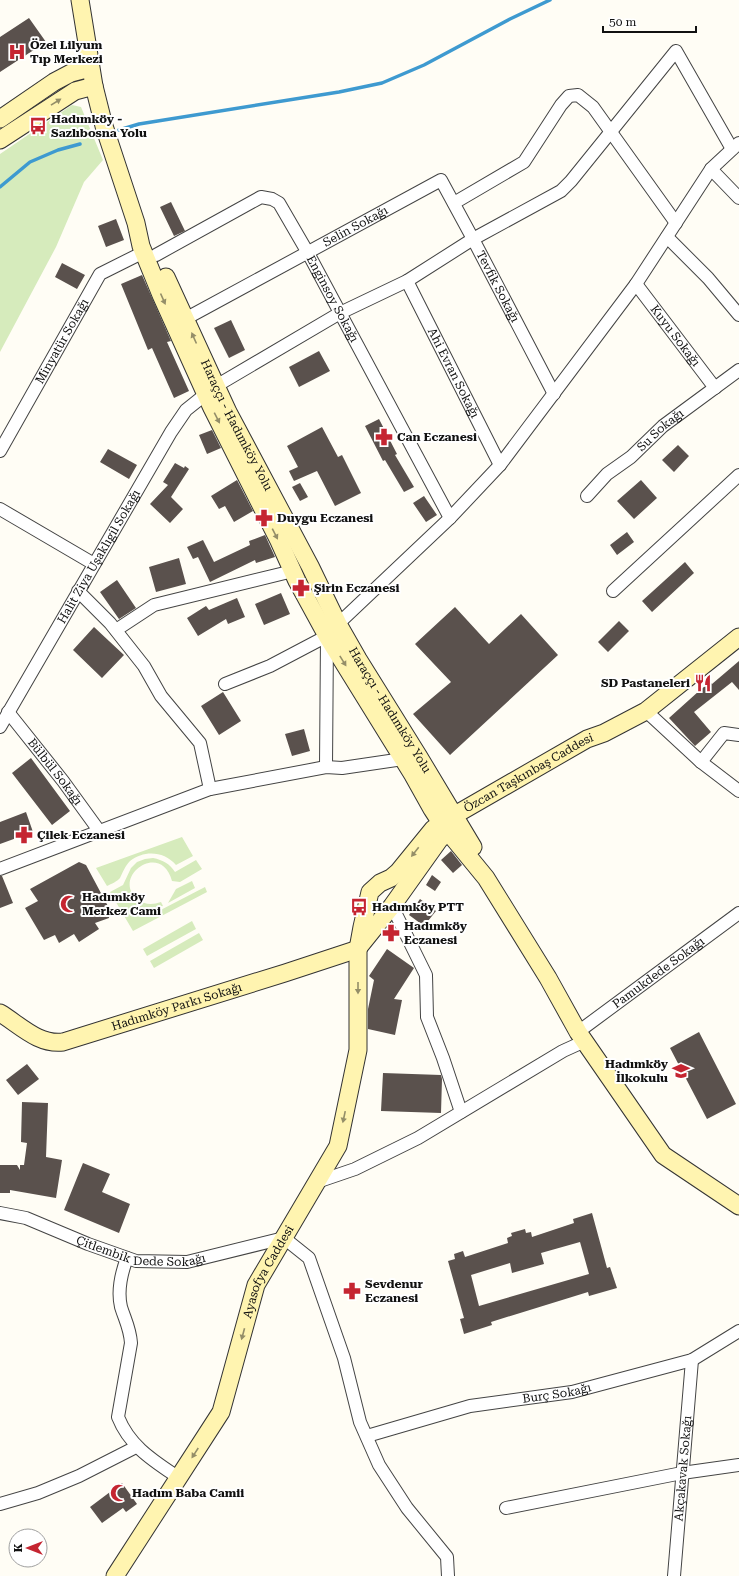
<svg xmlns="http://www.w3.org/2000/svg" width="739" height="1576" viewBox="0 0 739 1576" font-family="'Roboto Serif',serif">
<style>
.green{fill:#d6ebbc}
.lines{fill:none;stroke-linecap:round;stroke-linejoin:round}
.stream{stroke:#3e9ad0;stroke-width:3.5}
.building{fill:#5a514d;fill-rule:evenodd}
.street-casing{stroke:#444;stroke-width:14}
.secondary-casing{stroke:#333;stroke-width:19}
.street{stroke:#fff;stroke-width:12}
.secondary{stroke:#fff4b0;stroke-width:17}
.oneway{fill:#948e68}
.labels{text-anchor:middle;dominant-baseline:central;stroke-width:4;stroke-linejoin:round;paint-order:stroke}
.poi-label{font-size:12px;font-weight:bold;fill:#111;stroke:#fff;text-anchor:start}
.street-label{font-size:12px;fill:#111;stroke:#fff}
</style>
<rect width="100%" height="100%" fill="#fffdf5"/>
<path class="green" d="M 72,105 L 81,107 L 103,160 L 84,182 L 56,247 L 0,352 L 0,154 Z
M 182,837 L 193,856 L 176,865 C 164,851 144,850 130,861 C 125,866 123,872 120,878 C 118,881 111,884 107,886 L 96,868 Z
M 153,858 C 163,860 170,864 175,872 L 196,860 L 202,869 L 180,882 L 172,881 C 161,840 111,877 137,899 C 145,905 152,905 161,902 L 163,906 L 155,908 L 147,907 L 151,915 L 205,887 L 207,892 L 133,931 L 110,892 L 123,885 L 131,868 L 137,862 L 145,859 Z
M 192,881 L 195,888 L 168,903 L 176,889 Z
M 192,921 L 196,929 L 147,956 L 143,949 Z
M 199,933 L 203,940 L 154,968 L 150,961 Z"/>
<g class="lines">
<path class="stream" d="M 119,130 L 139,124 L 339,92 L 382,83 L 424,65 L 510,19 L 550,0
M 0,187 L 30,162 L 58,150 L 80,144"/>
</g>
<path class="building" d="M 29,18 L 46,42 L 0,72 L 0,37 Z
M 171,202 L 185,231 L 174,236 L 160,207 Z
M 116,219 L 124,240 L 106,247 L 98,226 Z
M 62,263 L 85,275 L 77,289 L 55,277 Z
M 142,275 L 171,341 L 167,342 L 189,391 L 174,398 L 152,348 L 148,350 L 121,284 Z
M 231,320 L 245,350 L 229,358 L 214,328 Z
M 319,351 L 330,371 L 299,387 L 289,367 Z
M 379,419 L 397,454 L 395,455 L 414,487 L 404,492 L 385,460 L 383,461 L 365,426 Z
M 322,427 L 338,457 L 342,455 L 361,493 L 335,506 L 317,471 L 294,481 L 289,471 L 298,467 L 287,446 Z
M 212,430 L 221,448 L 207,454 L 199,435 Z
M 678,445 L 689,456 L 674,472 L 662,460 Z
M 108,449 L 137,465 L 129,479 L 100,462 Z
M 175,463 L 184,468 L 185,466 L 189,469 L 171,497 L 183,509 L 170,523 L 150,504 L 168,485 L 163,482 Z
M 237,480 L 253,511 L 234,522 L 225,506 L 219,509 L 211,496 Z
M 641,480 L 657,498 L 634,519 L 617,501 Z
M 300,483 L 308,497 L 300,501 L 292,487 Z
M 424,496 L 437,515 L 426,522 L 413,503 Z
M 627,532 L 634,542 L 617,555 L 610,545 Z
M 265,535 L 275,557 L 256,563 L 255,560 L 210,582 L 198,557 L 193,559 L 187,547 L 203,540 L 214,562 L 250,545 L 249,541 Z
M 179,558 L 186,584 L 156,592 L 149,567 Z
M 685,562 L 694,573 L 652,612 L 642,601 Z
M 117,580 L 136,608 L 119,619 L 100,592 Z
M 281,593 L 290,614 L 264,625 L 255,604 Z
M 237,598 L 245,617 L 228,624 L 226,619 L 198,636 L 187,618 L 206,606 L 209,610 Z
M 455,607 L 489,644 L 521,614 L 558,655 L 450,755 L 413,714 L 451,682 L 415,644 Z
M 619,621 L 629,631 L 608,652 L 598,642 Z
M 94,627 L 124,655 L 102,678 L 73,650 Z
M 739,661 L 739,690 L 732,682 L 694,712 L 711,732 L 695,746 L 669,718 L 699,691 L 710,682 L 712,684 Z
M 223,692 L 241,721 L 219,735 L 201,706 Z
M 304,729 L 310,751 L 292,756 L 285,734 Z
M 31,758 L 70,811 L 52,825 L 12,773 Z
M 26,812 L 33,832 L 0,844 L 0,822 Z
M 451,851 L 462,865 L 453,873 L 441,860 Z
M 79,862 L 86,865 L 110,910 L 109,918 L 95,923 L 99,929 L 79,942 L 74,934 L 59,943 L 55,935 L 44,940 L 25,908 L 38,901 L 30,889 Z
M 432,875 L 441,882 L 435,891 L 426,885 Z
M 0,876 L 2,876 L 13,903 L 0,908 Z
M 420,899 L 436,911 L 424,926 L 409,915 Z
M 387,949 L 414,968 L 394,999 L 402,1000 L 395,1035 L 368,1029 L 368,1009 L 374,980 L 369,976 Z
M 699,1032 L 736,1104 L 707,1119 L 670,1048 Z
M 27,1064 L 39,1079 L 18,1095 L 6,1080 Z
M 383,1073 L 441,1075 L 442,1079 L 441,1113 L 381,1111 Z
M 22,1102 L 48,1103 L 46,1157 L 62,1160 L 56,1198 L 10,1190 L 10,1193 L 0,1193 L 0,1165 L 17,1165 L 20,1170 L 20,1165 L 24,1165 L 27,1143 L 21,1142 Z
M 83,1163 L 110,1174 L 102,1192 L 130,1204 L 119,1233 L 64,1210 Z
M 592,1213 L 607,1268 L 610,1267 L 617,1288 L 589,1296 L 588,1292 L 491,1322 L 492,1325 L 464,1334 L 460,1319 L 464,1318 L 448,1261 L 455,1259 L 454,1254 L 463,1251 L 465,1257 L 508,1243 L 507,1238 L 512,1236 L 511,1233 L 525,1229 L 526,1233 L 531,1232 L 532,1237 L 574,1223 L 573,1219 ZM 580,1242 L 589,1274 L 479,1306 L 471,1275 L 510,1263 L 512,1273 L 544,1264 L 541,1253 Z
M 122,1483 L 137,1504 L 126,1512 L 123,1508 L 102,1523 L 90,1507 Z"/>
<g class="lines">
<g class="street-casing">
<g id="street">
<path d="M 711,169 L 739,198"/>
<path d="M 454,203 L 524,162 L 561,105 L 569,96 L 578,95 L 593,107 L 676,223"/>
<path d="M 667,237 L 708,278 L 739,315"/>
<path id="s1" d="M 156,255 L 261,197 L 272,199 L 279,203 L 308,253 L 450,518"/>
<path id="s2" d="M 407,281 L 500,465"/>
<path id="s3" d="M 636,284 L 715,388"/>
<path id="s4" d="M 185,319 L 441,180 L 473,239 L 554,394"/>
<path d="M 216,386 L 340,313 L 407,281 L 473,239 L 561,191 L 571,181 L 676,51 L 732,149"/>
<path id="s5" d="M 0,451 L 100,274 L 144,252"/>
<path id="s6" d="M 587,496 L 607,474 L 631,457 L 663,426 L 739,370"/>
<path d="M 0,509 L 94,564"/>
<path d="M 78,591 L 110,623 L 144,666 L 161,696 L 200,743 L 210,789"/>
<path d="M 613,591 L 739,475"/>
<path d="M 338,624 L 450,518 L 500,465 L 636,284 L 711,169 L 739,143"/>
<path d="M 116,630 L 154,605 L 293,571"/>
<path d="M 225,684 L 270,666 L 327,636 L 326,767"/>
<path d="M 646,711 L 701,762 L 739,791"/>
<path id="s7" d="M 8,712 L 63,781 L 100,832"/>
<path id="s8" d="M 0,727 L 171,432 L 186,410 L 206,394"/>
<path d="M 701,762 L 724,733 L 739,735"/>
<path d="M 0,869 L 210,789 L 326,767 L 342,768 L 403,759"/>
<path d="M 392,906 L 426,975 L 427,1017 L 443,1058 L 461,1112"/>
<path id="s9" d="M 578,1032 L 739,913"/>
<path d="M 317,1182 L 355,1169 L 418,1138 L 563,1051 L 585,1041"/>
<path id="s10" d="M 0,1213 L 26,1218 L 88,1244 L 136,1261 L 187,1262 L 284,1238 L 309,1258 L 344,1358 L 360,1422 L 379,1465 L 407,1508 L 447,1557 L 448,1576"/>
<path d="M 127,1258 C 121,1274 117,1290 121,1307 C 125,1320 130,1328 131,1343 L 118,1417 C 130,1447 154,1461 179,1478"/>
<path id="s11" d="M 367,1436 L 470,1406 L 572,1392 L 692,1360 L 739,1331"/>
<path d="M 0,1504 L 38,1493 L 79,1476 L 136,1447"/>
<path d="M 506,1508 L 682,1473 L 739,1465"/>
<path id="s12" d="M 674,1576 L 692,1360"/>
</g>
</g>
<g class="secondary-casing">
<g id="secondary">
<path d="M 80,0 L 94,86 L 104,126 L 136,223 L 141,246 L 161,295 L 212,408 L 279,541 L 297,581 L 327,636 L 413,775 L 432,809 L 441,823 L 486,878 L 548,978 L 578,1032 L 663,1155 L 739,1206"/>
<path d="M 0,119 L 54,82 L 71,73 L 90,68"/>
<path d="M 0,140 L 75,91 L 94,86"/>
<path id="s13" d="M 166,277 L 228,412 L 310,566 L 338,624 L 358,659 L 419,757 L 473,847"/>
<path d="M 359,947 L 392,906 L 439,840 L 446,833"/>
<path id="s14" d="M 0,1013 C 20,1025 38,1045 63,1042 L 285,973 L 358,949"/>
<path id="s15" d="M 115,1576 L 221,1412 L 256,1285 L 338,1146 L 358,1050 L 358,949 L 362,927 L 370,892 L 380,883 L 391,878 L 398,872 L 433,829 L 441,823 L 587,739 L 604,733 L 646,711 L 739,637"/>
</g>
</g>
<use href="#street" class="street"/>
<use href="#secondary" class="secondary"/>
</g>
<defs><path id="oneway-solid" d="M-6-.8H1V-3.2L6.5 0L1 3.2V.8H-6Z"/></defs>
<g class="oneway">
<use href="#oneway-solid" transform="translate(56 102) rotate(-32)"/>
<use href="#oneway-solid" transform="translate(163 299) rotate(66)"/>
<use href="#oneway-solid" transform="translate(194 338) rotate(-114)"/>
<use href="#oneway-solid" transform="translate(217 418) rotate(63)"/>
<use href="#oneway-solid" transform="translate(275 534) rotate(63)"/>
<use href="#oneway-solid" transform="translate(343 661) rotate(58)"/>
<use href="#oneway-solid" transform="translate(415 852) rotate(128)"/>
<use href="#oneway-solid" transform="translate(358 988) rotate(90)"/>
<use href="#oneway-solid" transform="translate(344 1117) rotate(102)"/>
<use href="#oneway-solid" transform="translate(243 1334) rotate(105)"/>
<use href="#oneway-solid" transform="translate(195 1453) rotate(123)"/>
</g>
<defs>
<g id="hospital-bare" transform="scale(1.38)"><path d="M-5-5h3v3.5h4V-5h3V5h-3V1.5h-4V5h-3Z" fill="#c52531" stroke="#fff" stroke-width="2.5" paint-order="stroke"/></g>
<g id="bus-bare" transform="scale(1.38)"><path d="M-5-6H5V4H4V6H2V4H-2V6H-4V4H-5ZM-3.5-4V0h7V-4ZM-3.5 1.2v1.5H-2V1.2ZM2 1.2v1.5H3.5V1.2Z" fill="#c52531" stroke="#fff" stroke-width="2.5" paint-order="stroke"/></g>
<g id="pharmacy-bare" transform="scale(1.38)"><path d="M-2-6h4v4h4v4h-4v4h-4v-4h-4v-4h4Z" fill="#c52531" stroke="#fff" stroke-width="2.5" paint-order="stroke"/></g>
<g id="restaurant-bare" transform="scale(1.38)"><path d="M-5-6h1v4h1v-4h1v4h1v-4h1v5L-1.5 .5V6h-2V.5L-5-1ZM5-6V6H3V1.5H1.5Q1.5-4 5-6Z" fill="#c52531" stroke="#fff" stroke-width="2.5" paint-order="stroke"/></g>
<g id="mosque-bare" transform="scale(1.38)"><path d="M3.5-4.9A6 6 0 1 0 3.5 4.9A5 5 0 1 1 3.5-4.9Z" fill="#c52531" stroke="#fff" stroke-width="2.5" paint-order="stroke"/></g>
<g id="school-bare" transform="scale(1.38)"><path d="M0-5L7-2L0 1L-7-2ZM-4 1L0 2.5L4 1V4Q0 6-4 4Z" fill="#c52531" stroke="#fff" stroke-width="2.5" paint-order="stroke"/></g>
</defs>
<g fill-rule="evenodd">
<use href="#hospital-bare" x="17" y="52"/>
<use href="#bus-bare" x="38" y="126"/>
<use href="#pharmacy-bare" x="384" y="437"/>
<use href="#pharmacy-bare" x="264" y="518"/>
<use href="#pharmacy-bare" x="301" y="588"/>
<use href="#restaurant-bare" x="703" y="683"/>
<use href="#pharmacy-bare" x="24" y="835"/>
<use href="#mosque-bare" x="69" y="904"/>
<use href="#bus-bare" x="359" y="907"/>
<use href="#pharmacy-bare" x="391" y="933"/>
<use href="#school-bare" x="681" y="1071"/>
<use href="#pharmacy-bare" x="352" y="1291"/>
<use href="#mosque-bare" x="119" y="1493"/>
</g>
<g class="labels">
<g class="poi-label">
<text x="30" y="45">Özel Lilyum<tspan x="30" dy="14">Tıp Merkezi</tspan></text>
<text x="51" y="119">Hadımköy -<tspan x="51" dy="14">Sazlıbosna Yolu</tspan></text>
<text x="397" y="437">Can Eczanesi</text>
<text x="277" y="518">Duygu Eczanesi</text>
<text x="314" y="588">Şirin Eczanesi</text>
<text x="690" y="683" text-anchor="end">SD Pastaneleri</text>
<text x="37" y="835">Çilek Eczanesi</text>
<text x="82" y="897">Hadımköy<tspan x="82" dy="14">Merkez Cami</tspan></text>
<text x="372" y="907">Hadımköy PTT</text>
<text x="404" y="926">Hadımköy<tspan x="404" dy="14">Eczanesi</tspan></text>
<text x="668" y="1064" text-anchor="end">Hadımköy<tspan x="668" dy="14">İlkokulu</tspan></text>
<text x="365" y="1284">Sevdenur<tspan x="365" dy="14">Eczanesi</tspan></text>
<text x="132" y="1493">Hadım Baba Camii</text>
</g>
<g class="street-label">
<text stroke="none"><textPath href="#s4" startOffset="194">Selin Sokağı</textPath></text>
<text stroke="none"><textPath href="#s4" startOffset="412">Tevfik Sokağı</textPath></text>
<text stroke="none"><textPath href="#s1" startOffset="249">Enginsoy Sokağı</textPath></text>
<text stroke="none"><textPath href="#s3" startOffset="65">Kuyu Sokağı</textPath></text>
<text stroke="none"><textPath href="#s5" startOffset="126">Minyatür Sokağı</textPath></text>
<text stroke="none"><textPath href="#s2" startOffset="103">Ahi Evran Sokağı</textPath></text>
<text stroke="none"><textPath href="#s13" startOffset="164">Haraççı - Hadımköy Yolu</textPath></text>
<text stroke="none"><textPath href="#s6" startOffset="99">Su Sokağı</textPath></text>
<text stroke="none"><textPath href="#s8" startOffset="197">Halit Ziya Uşaklıgil Sokağı</textPath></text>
<text stroke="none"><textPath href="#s13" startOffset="488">Haraççı - Hadımköy Yolu</textPath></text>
<text stroke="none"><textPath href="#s7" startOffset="76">Bülbül Sokağı</textPath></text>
<text stroke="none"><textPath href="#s15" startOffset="947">Özcan Taşkınbaş Caddesi</textPath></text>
<text stroke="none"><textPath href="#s9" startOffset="100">Pamukdede Sokağı</textPath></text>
<text stroke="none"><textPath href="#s14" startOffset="190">Hadımköy Parkı Sokağı</textPath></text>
<text stroke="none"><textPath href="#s10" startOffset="148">Çitlembik Dede Sokağı</textPath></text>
<text stroke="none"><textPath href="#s15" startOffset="344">Ayasofya Caddesi</textPath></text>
<text stroke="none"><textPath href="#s11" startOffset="195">Burç Sokağı</textPath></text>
<text stroke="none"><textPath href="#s12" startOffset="108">Akçakavak Sokağı</textPath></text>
</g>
</g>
<g transform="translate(28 1548) rotate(270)"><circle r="19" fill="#ffffff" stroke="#a0a0a0"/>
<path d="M0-3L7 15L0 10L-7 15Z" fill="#c52531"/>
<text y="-6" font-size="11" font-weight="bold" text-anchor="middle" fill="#111111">K</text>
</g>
<path d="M603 26v6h93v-6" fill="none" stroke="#111111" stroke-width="2"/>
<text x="609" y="26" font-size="12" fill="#111111" stroke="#ffffff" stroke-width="3" paint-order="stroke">50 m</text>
</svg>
